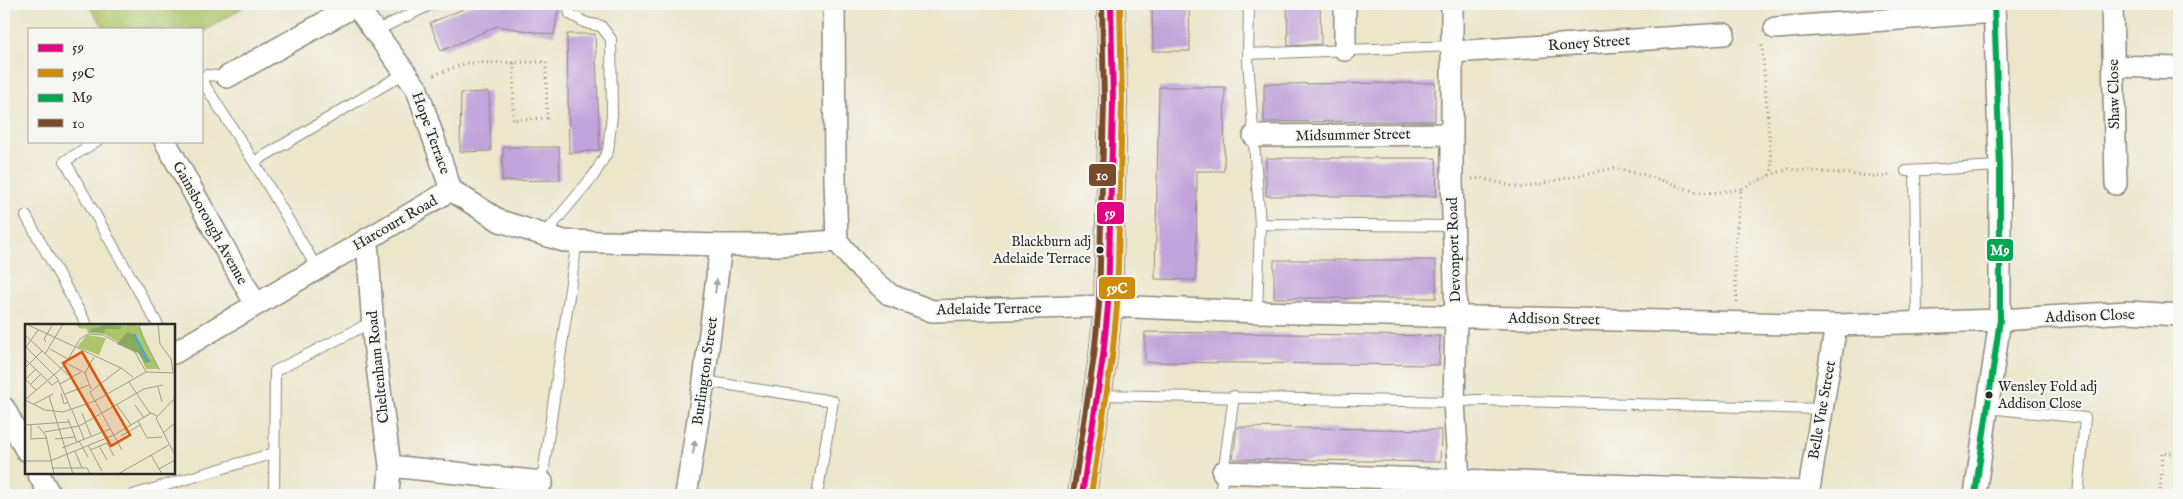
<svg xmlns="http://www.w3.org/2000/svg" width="2183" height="499" viewBox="0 0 2183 499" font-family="'IM FELL English',serif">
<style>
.green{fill:#acc56b;stroke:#6c784b}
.building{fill:#c0a3da}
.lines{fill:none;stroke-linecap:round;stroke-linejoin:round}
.service-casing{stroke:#8c887b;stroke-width:12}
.minor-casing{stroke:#8c887b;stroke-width:24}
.trunk-casing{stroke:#8c887b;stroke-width:30}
.path{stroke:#8c887b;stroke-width:3;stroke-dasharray:1 4;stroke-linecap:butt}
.service{stroke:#fff;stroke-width:10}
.minor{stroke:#fff;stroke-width:21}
.trunk{stroke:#f6c06b;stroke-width:28}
.bus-1-casing{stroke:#f6f6f2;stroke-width:10}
.bus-2-casing{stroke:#f6f6f2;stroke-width:10}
.bus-3-casing{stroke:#f6f6f2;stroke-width:10}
.bus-4-casing{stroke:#f6f6f2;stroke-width:10}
.bus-1{stroke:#e5007d;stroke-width:6}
.bus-2{stroke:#ce8d09;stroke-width:6}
.bus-3{stroke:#00a651;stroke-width:6}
.bus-4{stroke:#7a4b2a;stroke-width:6}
.oneway{fill:#a0a0a0}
.bus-dot{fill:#2b2b2b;stroke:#f6f6f2;stroke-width:2}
.labels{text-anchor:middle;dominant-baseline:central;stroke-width:4.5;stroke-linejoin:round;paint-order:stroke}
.bus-label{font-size:14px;fill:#2b2b2b;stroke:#f6f6f2;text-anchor:end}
.street-label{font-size:15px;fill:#2b2b2b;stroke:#f6f6f2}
.inset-river{fill:none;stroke:#48abc7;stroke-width:2.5}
.inset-road{fill:none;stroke:#9f9b8b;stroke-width:1}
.view{fill:#df570e;fill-opacity:0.15;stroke:#df570e;stroke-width:2.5}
.inset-edge{fill:none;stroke:#2b2b2b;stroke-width:2.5}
.line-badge{stroke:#f6f6f2;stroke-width:2}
.badge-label{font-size:14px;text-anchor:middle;font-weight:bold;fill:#fff}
</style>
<rect width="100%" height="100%" fill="#f6f6f2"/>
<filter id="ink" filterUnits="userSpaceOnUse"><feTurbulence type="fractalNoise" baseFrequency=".02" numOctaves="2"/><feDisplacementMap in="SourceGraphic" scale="10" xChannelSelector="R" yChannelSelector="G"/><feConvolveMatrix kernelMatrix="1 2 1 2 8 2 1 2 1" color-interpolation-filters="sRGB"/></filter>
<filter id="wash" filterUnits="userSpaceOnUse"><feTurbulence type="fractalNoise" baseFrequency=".0096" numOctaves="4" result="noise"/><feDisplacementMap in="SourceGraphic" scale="20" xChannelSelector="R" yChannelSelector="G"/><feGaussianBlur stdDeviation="1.12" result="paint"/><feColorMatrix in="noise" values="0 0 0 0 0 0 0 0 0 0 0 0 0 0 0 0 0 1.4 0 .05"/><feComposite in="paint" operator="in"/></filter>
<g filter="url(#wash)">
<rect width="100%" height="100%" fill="#ece6cb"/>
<path class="green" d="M 87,4 L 239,4 L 242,8 L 201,33 L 201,29 L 105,29 Z"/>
<g id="blocks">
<path class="building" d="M 475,4 L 559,4 L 554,35 L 497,26 L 441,51 L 430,23 Z
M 1152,4 L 1189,4 L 1190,51 L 1153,51 Z
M 1287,4 L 1320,4 L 1321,44 L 1288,46 Z
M 567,34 L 595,34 L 600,150 L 569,153 Z
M 1435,83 L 1435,121 L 1264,122 L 1264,84 Z
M 1159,87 L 1225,87 L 1224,171 L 1197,171 L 1196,280 L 1155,279 Z
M 489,92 L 491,151 L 460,152 L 461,93 Z
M 503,147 L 559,147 L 560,180 L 502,181 Z
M 1266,158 L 1436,158 L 1437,196 L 1266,196 Z
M 1274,260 L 1436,260 L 1436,298 L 1274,298 Z
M 1145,332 L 1440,336 L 1439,365 L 1145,362 Z
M 1237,427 L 1441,430 L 1440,462 L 1233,459 Z"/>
</g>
</g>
<g filter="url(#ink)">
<use href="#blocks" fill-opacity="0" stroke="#8c887b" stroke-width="1"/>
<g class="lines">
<g class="service-casing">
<path id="service" d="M 1249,4 L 1248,60 L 1260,224 L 1257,312
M 375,31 L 432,4
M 1248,54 L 1453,46
M 201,79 L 254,162 L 317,268
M 201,79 L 207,75 L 227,77
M 97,141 L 65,161 L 158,325
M 254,162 L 405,73
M 1906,171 L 2000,166
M 1915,171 L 1917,323
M 26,216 L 87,325
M 1260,224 L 1453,226
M 544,235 L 594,175 L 608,151 L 612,115 L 611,39 L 601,26 L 586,23 L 570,14 L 569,4
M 704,381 L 833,401 L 817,495
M 1099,395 L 1454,402 L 1476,400 L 1822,409
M 1988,408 L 2085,418 L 2078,495
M 133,495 L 274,453
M 274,495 L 275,371 L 372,322
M 540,495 L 577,241
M 1220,495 L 1234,396"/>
</g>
<g class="minor-casing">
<path id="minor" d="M 355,4 L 417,89 L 451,190
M 834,4 L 835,179 L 837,241 L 856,264 L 890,295 L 932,311 L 1108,306 L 1257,312 L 1836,325 L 2000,320 L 2127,312 L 2179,315
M 1345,4 L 1345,50
M 1452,4 L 1452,181 L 1456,317 L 1454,402 L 1460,495
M 2112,4 L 2116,184
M 1775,28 L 1994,12
M 1453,52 L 1724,34
M 2114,66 L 2179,68
M 227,77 L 356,5
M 1254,136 L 1452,134
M 165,141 L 256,305
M 367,239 L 374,343 L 390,466 L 388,495
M 174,353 L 451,190 L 500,221 L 564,241 L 721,245 L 779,245 L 837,241
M 4,408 L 26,450
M 390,466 L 542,482
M 1223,472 L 1808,492
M 38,473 L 50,495
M 686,495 L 704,381 L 721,245
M 1808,495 L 1836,325
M 1975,495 L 2000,320 L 2000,166 L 1994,4"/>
</g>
<g class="trunk-casing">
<path id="trunk" d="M 1082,495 L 1103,357 L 1108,306 L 1113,102 L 1111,4"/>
</g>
<path class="path" d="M 1762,45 L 1772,174
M 434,75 L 467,63 L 546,62 L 547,118 L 513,120 L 514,62
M 1472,179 L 1481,178 L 1520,188 L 1614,168 L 1652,177 L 1696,192 L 1713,193 L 1741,189
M 1737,302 L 1734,256 L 1741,189 L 1772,174 L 1789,169 L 1883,177 L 1891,175
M 2160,495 L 2162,453 L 2179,453"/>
<use href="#service" class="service"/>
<use href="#minor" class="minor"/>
<use href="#trunk" class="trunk"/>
<g class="bus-1-casing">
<path id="bus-1" d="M 1082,495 L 1103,357 L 1108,306 L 1113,102 L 1111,4"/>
</g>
<g class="bus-2-casing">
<path id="bus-2" d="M 1091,495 L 1112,358 L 1117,306 L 1122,102 L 1120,4"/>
</g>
<g class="bus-3-casing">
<path id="bus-3" d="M 1975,495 L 2000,320 L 2000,166 L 1994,4"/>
</g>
<g class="bus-4-casing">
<path id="bus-4" d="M 1073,494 L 1094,356 L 1099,305 L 1104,102 L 1102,4"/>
</g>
<use href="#bus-1" class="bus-1"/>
<use href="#bus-2" class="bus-2"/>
<use href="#bus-3" class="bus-3"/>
<use href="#bus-4" class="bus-4"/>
</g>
<defs><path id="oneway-solid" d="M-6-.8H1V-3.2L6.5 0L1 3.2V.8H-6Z" transform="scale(1.25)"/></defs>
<g class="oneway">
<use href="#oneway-solid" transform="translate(716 286) rotate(-83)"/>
<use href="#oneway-solid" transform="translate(694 447) rotate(-81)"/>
</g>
</g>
<g class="bus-dot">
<circle cx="1100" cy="250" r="4.5"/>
<circle cx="1989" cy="395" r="4.5"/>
</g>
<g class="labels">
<g class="bus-label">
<text x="1091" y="242">Blackburn adj<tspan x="1091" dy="17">Adelaide Terrace</tspan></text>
<text x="1998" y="387" text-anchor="start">Wensley Fold adj<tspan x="1998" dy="17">Addison Close</tspan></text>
</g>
<g class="street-label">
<text transform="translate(1589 43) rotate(-4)">Roney Street</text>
<text transform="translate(2114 94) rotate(-91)">Shaw Close</text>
<text transform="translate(431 133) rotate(70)">Hope Terrace</text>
<text transform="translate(1353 135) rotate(-1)">Midsummer Street</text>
<text transform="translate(210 223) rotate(61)">Gainsborough Avenue</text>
<text transform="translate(395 223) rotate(-30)">Harcourt Road</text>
<text transform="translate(1454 250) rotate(-92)">Devonport Road</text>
<text transform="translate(989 309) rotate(-1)">Adelaide Terrace</text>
<text transform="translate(2090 316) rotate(-2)">Addison Close</text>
<text transform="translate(1554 319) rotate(1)">Addison Street</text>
<text transform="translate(378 367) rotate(-96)">Cheltenham Road</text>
<text transform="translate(705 371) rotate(-82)">Burlington Street</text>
<text transform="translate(1822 410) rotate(-80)">Belle Vue Street</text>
</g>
</g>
<g transform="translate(25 324)">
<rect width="150" height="150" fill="#ece6cb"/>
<path d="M 51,0 L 113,0 L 134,45 L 121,45 L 114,29 L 79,10 L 63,9 L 62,5 L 54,4 ZM 62,11 L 81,14 L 74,31 L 52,23 Z" fill="#acc56b"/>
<path d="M 81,1 L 96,2 L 96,5 L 80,5 L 79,9 L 65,8 L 66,5 ZM 102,8 L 110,11 L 126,38 L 120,39 L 113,29 L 92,20 Z" fill="#89aa5f"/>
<path class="inset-river" d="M 109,10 L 123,38"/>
<path class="inset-road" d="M 1,0 L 96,44 L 108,53M 114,0 L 118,15 L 135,46M 133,0 L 135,20 L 146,35 L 148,48M 115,1 L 144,0M 0,11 L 43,51M 21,18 L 19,15 L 28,0M 0,22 L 32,54 L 46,85M 1,23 L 13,6M 25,25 L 43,35M 20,30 L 38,0M 0,35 L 27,61 L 33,57M 41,39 L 60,49 L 66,65M 0,44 L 17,27M 96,44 L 65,68 L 97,126M 60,49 L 69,33M 0,55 L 11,66M 0,56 L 11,45M 104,58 L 124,88 L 132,92M 35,60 L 56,48M 5,61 L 16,50M 133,63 L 137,78M 36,69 L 39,80 L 43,78M 40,70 L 64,61M 24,72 L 48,150M 150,74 L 131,94 L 150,131M 0,76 L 39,42 L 55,15 L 63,10 L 78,11 L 110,28 L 121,48M 0,76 L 20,86 L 38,88 L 70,77 L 121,48 L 150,49M 9,80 L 28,70M 92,81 L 106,101M 110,81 L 119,94M 66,85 L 78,107M 47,86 L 59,115M 57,89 L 66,112M 43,95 L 52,118M 113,97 L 122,114 L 137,113M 0,101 L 44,98M 6,101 L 6,115 L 22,114M 13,102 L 21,112 L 29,150M 19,108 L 54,102 L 119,65 L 138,61M 138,109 L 150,99M 96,112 L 115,101M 30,115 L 50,113M 54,117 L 63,133M 63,121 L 77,147M 74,122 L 82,136M 37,124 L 85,105M 65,126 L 82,119 L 89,132M 50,127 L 57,144M 126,131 L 137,150M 0,137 L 25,137 L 89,111 L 126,89M 27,144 L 62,144 L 65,150M 134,145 L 150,136M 93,150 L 144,121"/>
<path class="view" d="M 57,28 L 105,111 L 86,122 L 38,39 Z"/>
<rect width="150" height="150" class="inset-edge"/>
</g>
<g class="line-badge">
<rect x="1088" y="163" width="29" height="24" rx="5" fill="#7a4b2a"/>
<rect x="1096" y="201" width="29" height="24" rx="5" fill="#e5007d"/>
<rect x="1986" y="238" width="28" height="24" rx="5" fill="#00a651"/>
<rect x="1098" y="276" width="38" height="24" rx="5" fill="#ce8d09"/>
</g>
<g class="badge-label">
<text x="1102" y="180">10</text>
<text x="1110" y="218">59</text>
<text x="2000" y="255">M9</text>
<text x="1117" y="293">59C</text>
</g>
<rect width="2183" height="499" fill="none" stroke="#f6f6f2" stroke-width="20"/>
<rect x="28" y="28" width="175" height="115" fill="#f6f6f2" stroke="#a5a5a2"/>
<rect x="38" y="44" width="25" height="8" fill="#e5007d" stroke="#a5a5a2"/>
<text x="72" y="52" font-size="15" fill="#2b2b2b">59</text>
<rect x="38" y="69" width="25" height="8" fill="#ce8d09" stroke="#a5a5a2"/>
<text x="72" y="78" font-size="15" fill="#2b2b2b">59C</text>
<rect x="38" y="94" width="25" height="8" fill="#00a651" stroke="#a5a5a2"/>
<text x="72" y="102" font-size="15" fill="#2b2b2b">M9</text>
<rect x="38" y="119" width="25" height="8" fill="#7a4b2a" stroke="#a5a5a2"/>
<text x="72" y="128" font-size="15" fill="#2b2b2b">10</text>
</svg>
